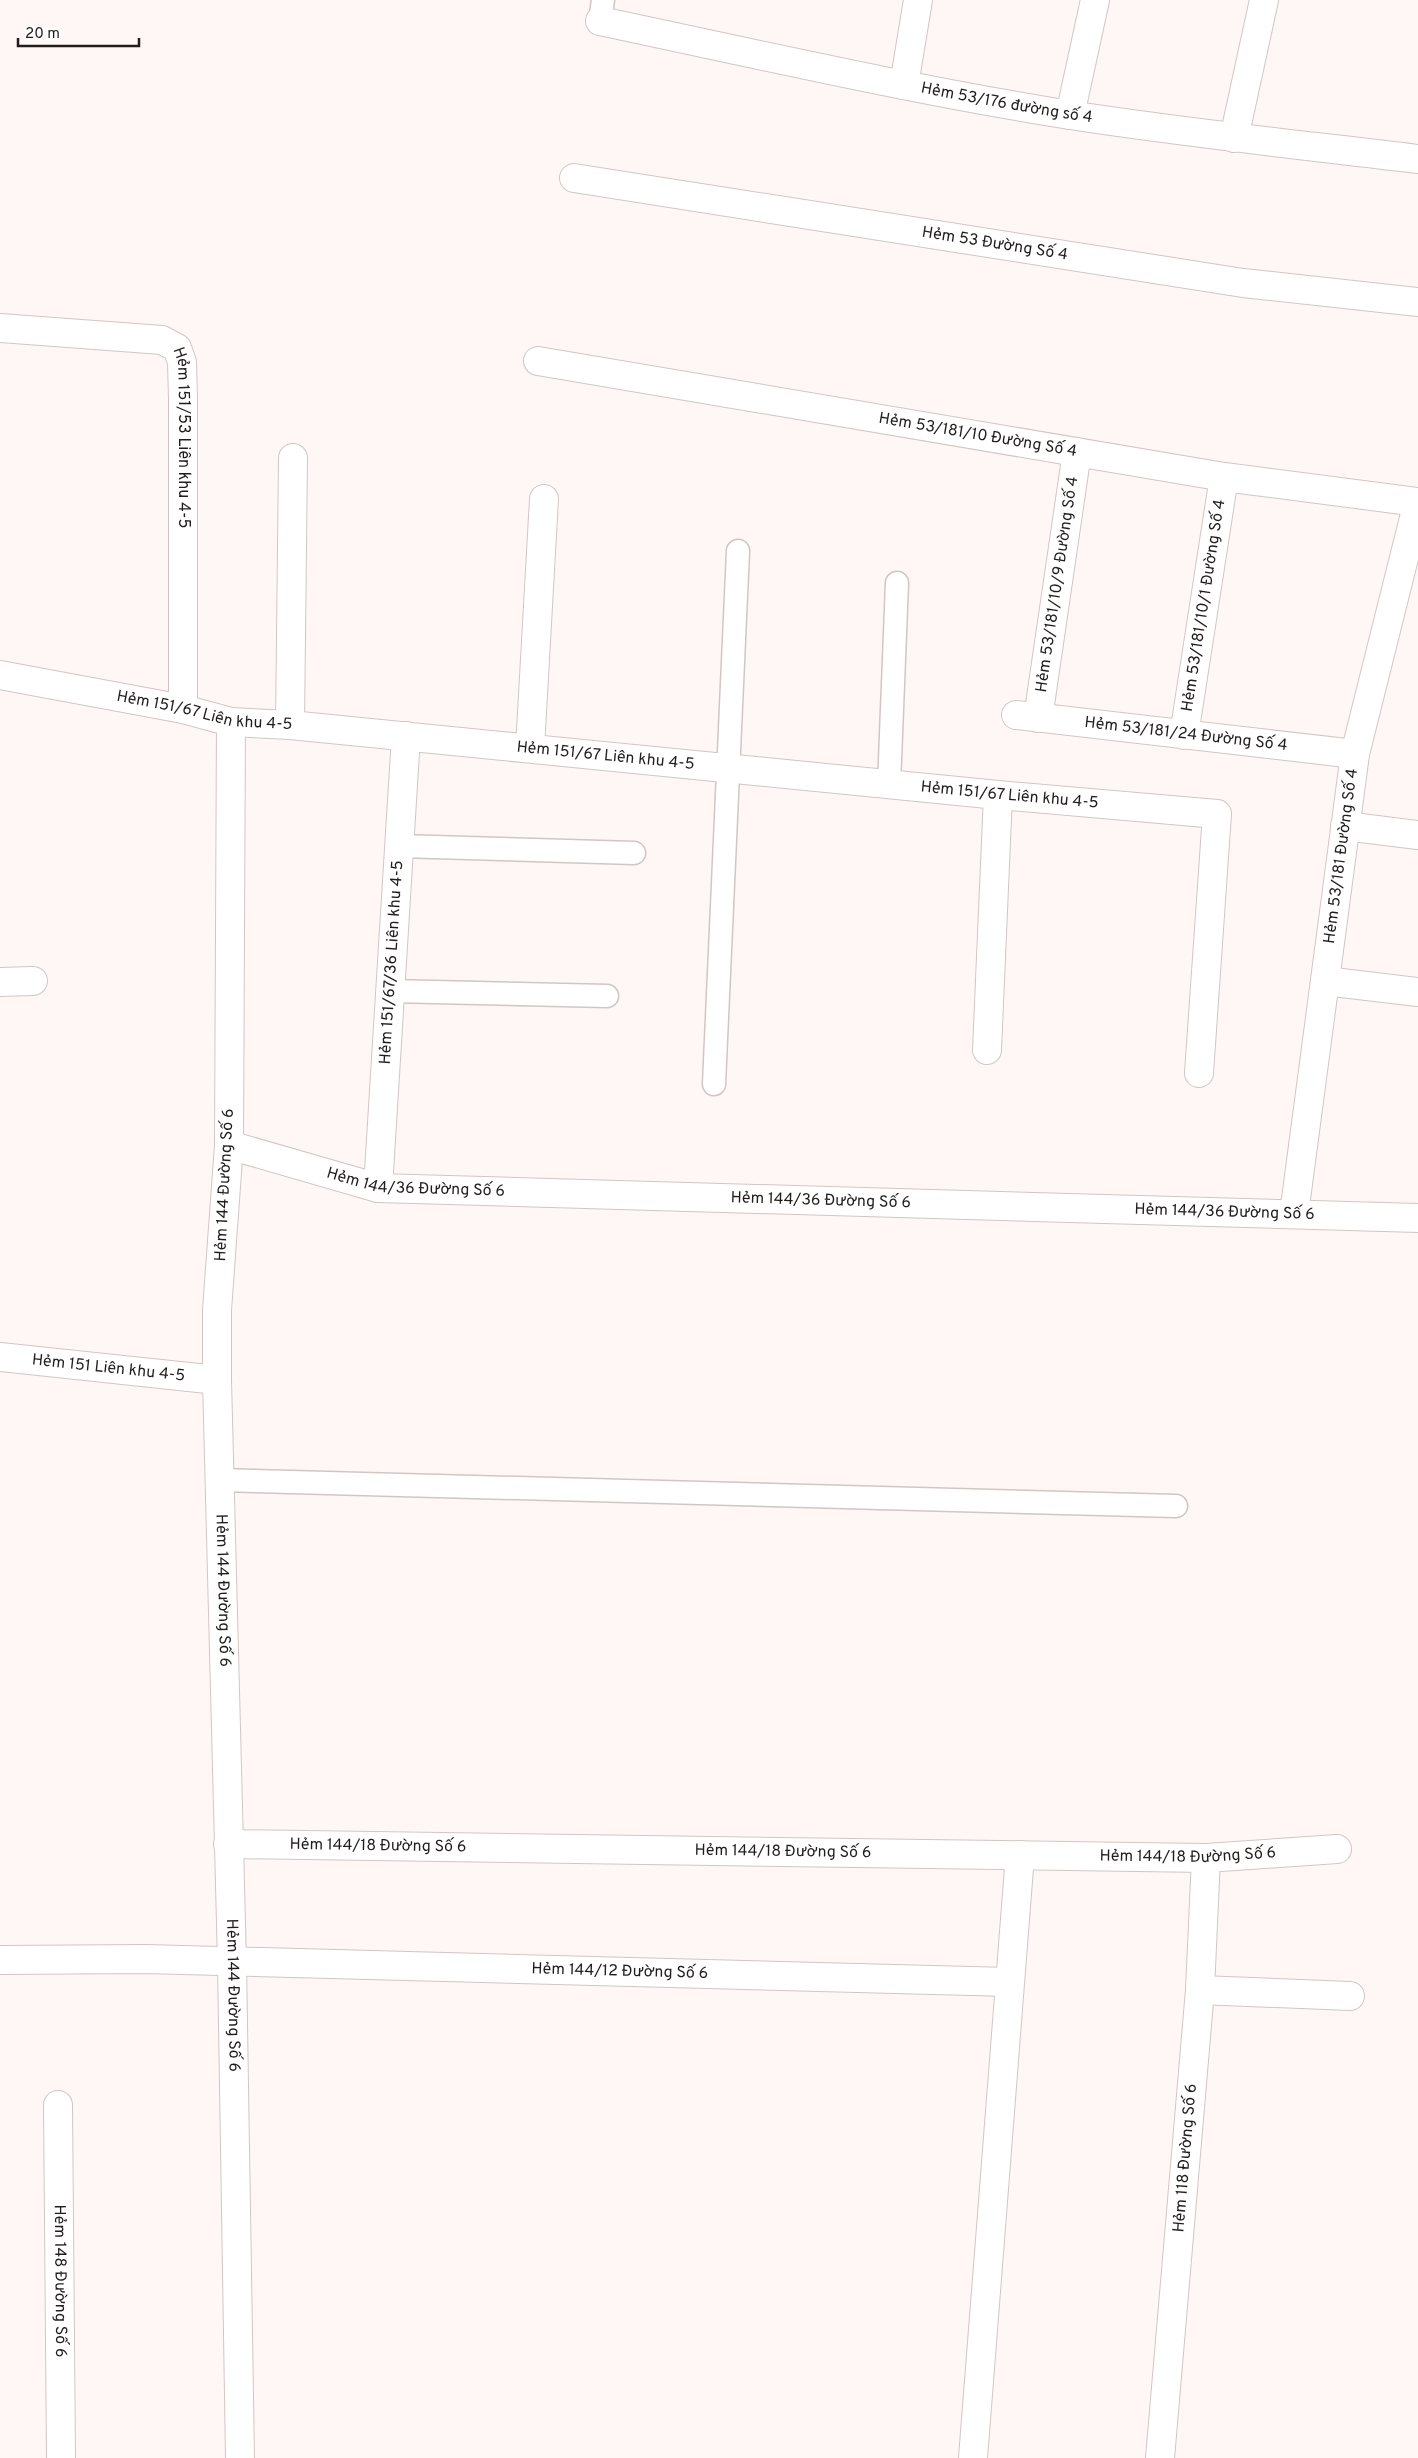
<svg xmlns="http://www.w3.org/2000/svg" width="1418" height="2458" viewBox="0 0 1418 2458" font-family="Overpass,sans-serif">
<style>
.lines{fill:none;stroke-linecap:round;stroke-linejoin:round}
.service-casing{stroke:#d0c7c5;stroke-width:25}
.minor-casing{stroke:#d0c7c5;stroke-width:30}
.service{stroke:#fff;stroke-width:22}
.minor{stroke:#fff;stroke-width:28}
.labels{text-anchor:middle;dominant-baseline:central;stroke-width:5;stroke-linejoin:round;paint-order:stroke}
.street-label{font-size:16px;fill:#201d1c;stroke:#fff}
</style>
<rect width="100%" height="100%" fill="#fff7f5"/>
<g class="lines">
<g class="service-casing">
<path id="service" d="M 600,21 L 603,0
M 889,785 L 897,583
M 399,846 L 634,853
M 390,991 L 607,996
M 714,1084 L 738,551
M 219,1480 L 1176,1506"/>
</g>
<g class="minor-casing">
<g id="minor">
<path id="s1" d="M 600,21 C 756,54 913,90 1070,115 C 1186,133 1302,145 1418,159"/>
<path d="M 904,85 L 918,0"/>
<path d="M 1070,115 L 1095,0"/>
<path d="M 1234,138 L 1264,0"/>
<path id="s2" d="M 574,178 L 1243,283 L 1418,302"/>
<path id="s3" d="M 0,328 L 162,340 L 177,348 L 182,362 L 183,399 L 183,709"/>
<path id="s4" d="M 538,361 L 1224,477 L 1418,502"/>
<path id="s5" d="M 0,675 L 183,709 L 231,722 L 290,725 L 998,795 L 1217,814 L 1199,1073"/>
<path id="s6" d="M 1016,715 L 1355,754"/>
<path id="s7" d="M 1038,718 L 1077,452"/>
<path id="s8" d="M 231,722 L 229,1145 L 217,1310 L 217,1380 L 232,1962 L 240,2458"/>
<path d="M 290,725 L 293,458"/>
<path id="s9" d="M 1184,735 L 1224,477"/>
<path d="M 530,748 L 544,499"/>
<path d="M 1345,826 L 1418,835"/>
<path d="M 1325,981 L 1418,992"/>
<path d="M 0,982 L 33,981"/>
<path d="M 987,1050 L 998,795"/>
<path id="s10" d="M 229,1145 L 378,1188 L 1418,1218"/>
<path id="s11" d="M 378,1188 L 406,736"/>
<path id="s12" d="M 1294,1214 L 1355,754 L 1418,502"/>
<path id="s13" d="M 0,1357 L 217,1380"/>
<path id="s14" d="M 228,1844 L 1206,1858 L 1337,1849"/>
<path id="s15" d="M 0,1960 L 146,1959 L 1009,1982"/>
<path d="M 1200,1990 L 1350,1996"/>
<path id="s16" d="M 58,2105 L 61,2458"/>
<path d="M 973,2458 L 1020,1855"/>
<path id="s17" d="M 1160,2458 L 1200,1990 L 1206,1858"/>
</g>
</g>
<use href="#service" class="service"/>
<use href="#minor" class="minor"/>
</g>
<g class="labels">
<g class="street-label">
<text stroke="none"><textPath href="#s1" startOffset="415">Hẻm 53/176 đường số 4</textPath></text>
<text stroke="none"><textPath href="#s2" startOffset="426">Hẻm 53 Đường Số 4</textPath></text>
<text stroke="none"><textPath href="#s4" startOffset="446">Hẻm 53/181/10 Đường Số 4</textPath></text>
<text stroke="none"><textPath href="#s3" startOffset="270">Hẻm 151/53 Liên khu 4-5</textPath></text>
<text stroke="none"><textPath href="#s7" startOffset="135">Hẻm 53/181/10/9 Đường Số 4</textPath></text>
<text stroke="none"><textPath href="#s9" startOffset="131">Hẻm 53/181/10/1 Đường Số 4</textPath></text>
<text stroke="none"><textPath href="#s5" startOffset="208">Hẻm 151/67 Liên khu 4-5</textPath></text>
<text stroke="none"><textPath href="#s6" startOffset="171">Hẻm 53/181/24 Đường Số 4</textPath></text>
<text stroke="none"><textPath href="#s5" startOffset="612">Hẻm 151/67 Liên khu 4-5</textPath></text>
<text stroke="none"><textPath href="#s5" startOffset="1018">Hẻm 151/67 Liên khu 4-5</textPath></text>
<text stroke="none"><textPath href="#s12" startOffset="361">Hẻm 53/181 Đường Số 4</textPath></text>
<text stroke="none"><textPath href="#s11" startOffset="226">Hẻm 151/67/36 Liên khu 4-5</textPath></text>
<text stroke="none"><textPath href="#s10" startOffset="192">Hẻm 144/36 Đường Số 6</textPath></text>
<text transform="translate(225 1185) rotate(-87)">Hẻm 144 Đường Số 6</text>
<text stroke="none"><textPath href="#s10" startOffset="598">Hẻm 144/36 Đường Số 6</textPath></text>
<text stroke="none"><textPath href="#s10" startOffset="1002">Hẻm 144/36 Đường Số 6</textPath></text>
<text stroke="none"><textPath href="#s13" startOffset="109">Hẻm 151 Liên khu 4-5</textPath></text>
<text stroke="none"><textPath href="#s8" startOffset="869">Hẻm 144 Đường Số 6</textPath></text>
<text stroke="none"><textPath href="#s14" startOffset="150">Hẻm 144/18 Đường Số 6</textPath></text>
<text stroke="none"><textPath href="#s14" startOffset="555">Hẻm 144/18 Đường Số 6</textPath></text>
<text stroke="none"><textPath href="#s14" startOffset="960">Hẻm 144/18 Đường Số 6</textPath></text>
<text stroke="none"><textPath href="#s15" startOffset="620">Hẻm 144/12 Đường Số 6</textPath></text>
<text stroke="none"><textPath href="#s8" startOffset="1274">Hẻm 144 Đường Số 6</textPath></text>
<text stroke="none"><textPath href="#s17" startOffset="301">Hẻm 118 Đường Số 6</textPath></text>
<text stroke="none"><textPath href="#s16" startOffset="176">Hẻm 148 Đường Số 6</textPath></text>
</g>
</g>
<path d="M18 38v8h121v-8" fill="none" stroke="#201d1c" stroke-width="2.5"/>
<text x="25" y="38" font-size="15" fill="#201d1c" stroke="#ffffff" stroke-width="4" paint-order="stroke">20 m</text>
</svg>
